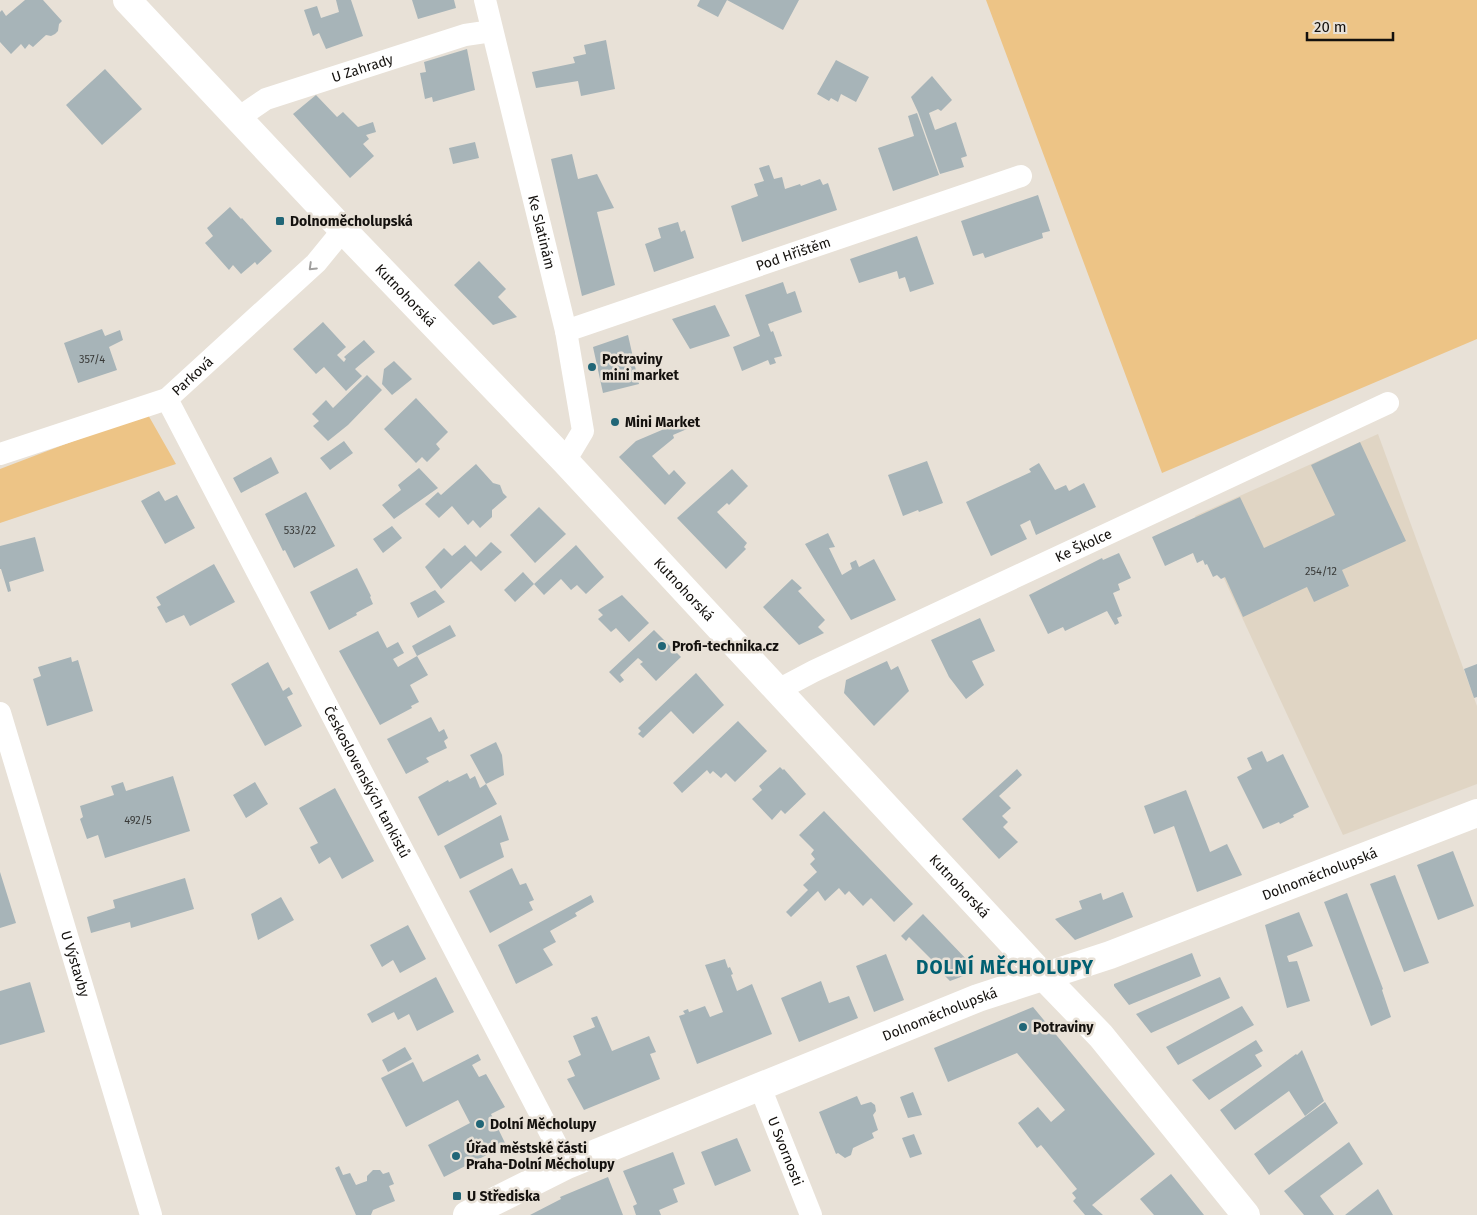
<svg xmlns="http://www.w3.org/2000/svg" width="1477" height="1215" viewBox="0 0 1477 1215" font-family="'Fira Sans',sans-serif">
<style>
.built{fill:#e0d5c4}
.green{fill:#edc486}
.building{fill:#a7b4b8}
.lines{fill:none;stroke-linecap:round;stroke-linejoin:round}
.street{stroke:#fff;stroke-width:22}
.secondary{stroke:#fff;stroke-width:28}
.oneway{stroke:#a1a09f}
.poi-dot{fill:#216677;stroke:#e8e1d7;stroke-width:2}
.labels{text-anchor:middle;dominant-baseline:central;stroke-width:5;stroke-linejoin:round;paint-order:stroke}
.number-label{font-size:11px;fill:#393a38}
.street-label{font-size:14px;fill:#14110e;stroke:#e8e1d7}
.poi-label{font-size:14px;font-weight:bold;fill:#14110e;stroke:#e8e1d7;text-anchor:start}
.district-label{font-size:19px;font-weight:bold;letter-spacing:1px;fill:#005f71;stroke:#e8e1d7}
</style>
<rect width="100%" height="100%" fill="#e8e1d7"/>
<path class="built" d="M 1378,434 L 1477,706 L 1477,784 L 1343,835 L 1195,516 Z"/>
<path class="green" d="M 986,0 L 1477,0 L 1477,339 L 1162,473 Z
M 147,413 L 176,464 L 0,523 L 0,469 Z"/>
<path class="building" d="M 25,0 L 43,0 L 62,21 L 59,24 L 58,31 L 55,34 L 51,36 L 46,35 L 33,47 L 29,44 L 25,49 L 21,44 L 11,54 L 0,42 L 0,12 L 2,10 L 6,16 Z
M 336,0 L 351,0 L 363,36 L 326,49 L 319,33 L 313,36 L 304,10 L 317,6 L 321,18 L 339,12 Z
M 412,0 L 454,0 L 456,8 L 418,19 Z
M 700,0 L 727,0 L 718,17 L 697,6 Z
M 727,0 L 799,0 L 783,30 Z
M 606,40 L 615,89 L 581,96 L 578,81 L 536,88 L 532,72 L 575,63 L 573,57 L 586,54 L 584,45 Z
M 467,49 L 475,90 L 433,102 L 432,97 L 425,99 L 420,73 L 426,72 L 424,62 Z
M 836,60 L 869,77 L 856,102 L 841,94 L 838,102 L 831,98 L 829,101 L 817,94 Z
M 105,69 L 142,109 L 102,145 L 66,105 Z
M 932,76 L 952,100 L 941,111 L 938,109 L 929,113 L 935,130 L 956,122 L 967,156 L 961,158 L 964,167 L 940,174 L 918,112 L 911,97 Z
M 316,95 L 337,117 L 343,112 L 358,127 L 373,122 L 376,132 L 366,135 L 369,139 L 363,144 L 374,156 L 350,178 L 293,114 Z
M 917,113 L 939,175 L 893,191 L 878,148 L 914,136 L 908,116 Z
M 475,142 L 479,158 L 453,164 L 449,148 Z
M 572,154 L 578,179 L 597,174 L 614,208 L 597,212 L 615,285 L 582,296 L 551,159 Z
M 769,165 L 774,179 L 782,177 L 785,189 L 800,184 L 801,186 L 820,179 L 823,185 L 828,183 L 837,210 L 742,242 L 731,206 L 758,196 L 754,184 L 764,181 L 759,168 Z
M 1038,195 L 1050,231 L 1042,233 L 1043,238 L 985,258 L 983,253 L 973,256 L 961,221 Z
M 230,207 L 241,219 L 242,218 L 272,251 L 257,265 L 255,262 L 241,274 L 233,265 L 229,270 L 205,243 L 213,236 L 207,228 Z
M 678,222 L 681,232 L 685,230 L 694,258 L 654,272 L 645,244 L 661,238 L 658,228 Z
M 917,236 L 934,284 L 910,292 L 905,277 L 899,279 L 897,271 L 859,283 L 850,259 Z
M 479,261 L 506,289 L 498,297 L 517,317 L 493,325 L 454,285 Z
M 783,282 L 787,294 L 795,291 L 802,312 L 768,324 L 771,332 L 773,331 L 782,356 L 774,358 L 776,363 L 770,365 L 768,360 L 742,371 L 733,347 L 760,336 L 745,295 Z
M 715,305 L 730,336 L 690,349 L 672,319 Z
M 323,322 L 346,347 L 337,355 L 344,362 L 346,359 L 344,357 L 364,340 L 375,352 L 355,369 L 362,376 L 346,391 L 324,367 L 316,374 L 293,349 Z
M 102,329 L 105,336 L 120,330 L 123,340 L 109,347 L 117,370 L 78,383 L 64,343 Z
M 628,335 L 639,384 L 603,393 L 593,347 Z
M 394,361 L 412,379 L 392,395 L 382,384 L 384,369 Z
M 367,375 L 382,390 L 348,425 L 328,441 L 313,426 L 319,421 L 312,414 L 326,400 L 333,408 Z
M 416,398 L 448,432 L 436,444 L 440,449 L 427,462 L 422,457 L 416,463 L 384,429 Z
M 683,421 L 687,429 L 673,435 L 674,438 L 652,456 L 669,475 L 674,470 L 686,483 L 665,505 L 619,457 L 636,441 Z
M 344,441 L 353,453 L 330,470 L 320,458 Z
M 1360,442 L 1406,541 L 1342,570 L 1349,586 L 1314,602 L 1307,587 L 1243,617 L 1225,577 L 1221,579 L 1217,575 L 1213,577 L 1207,564 L 1205,565 L 1203,560 L 1197,563 L 1193,553 L 1165,566 L 1152,537 L 1240,497 L 1264,548 L 1335,515 L 1311,465 Z
M 271,457 L 279,473 L 241,493 L 233,478 Z
M 927,461 L 943,503 L 919,512 L 918,510 L 903,516 L 888,475 Z
M 1039,463 L 1055,490 L 1066,485 L 1069,491 L 1084,483 L 1096,507 L 1036,535 L 1030,520 L 1020,525 L 1027,539 L 991,556 L 966,502 L 1031,472 L 1029,469 Z
M 476,464 L 493,483 L 500,485 L 503,493 L 507,497 L 492,510 L 492,517 L 480,528 L 473,520 L 468,525 L 452,506 L 439,518 L 425,504 L 438,492 L 441,495 Z
M 419,468 L 438,488 L 394,519 L 382,505 L 401,490 L 398,485 Z
M 732,469 L 748,486 L 729,505 L 727,503 L 717,512 L 747,543 L 744,547 L 746,549 L 726,569 L 677,518 Z
M 159,491 L 165,501 L 177,495 L 195,528 L 165,544 L 141,501 Z
M 306,492 L 335,546 L 294,568 L 285,550 L 283,551 L 265,514 Z
M 539,507 L 566,534 L 535,563 L 510,535 Z
M 392,526 L 402,538 L 383,553 L 373,539 Z
M 828,533 L 835,547 L 829,548 L 842,575 L 852,569 L 850,563 L 856,560 L 859,567 L 874,559 L 896,600 L 851,620 L 805,544 Z
M 35,537 L 44,571 L 9,582 L 11,591 L 8,592 L 1,569 L 0,569 L 0,546 Z
M 491,542 L 502,552 L 481,571 L 471,561 L 441,589 L 425,567 L 444,548 L 452,556 L 465,545 L 476,557 Z
M 576,545 L 604,577 L 586,594 L 577,585 L 571,590 L 561,579 L 544,595 L 534,584 Z
M 1119,553 L 1131,578 L 1118,584 L 1120,590 L 1113,593 L 1122,616 L 1117,618 L 1119,623 L 1115,625 L 1107,611 L 1065,631 L 1063,627 L 1048,634 L 1029,595 L 1102,558 L 1103,560 Z
M 214,564 L 235,602 L 190,626 L 184,615 L 166,623 L 157,607 L 161,605 L 156,597 Z
M 357,568 L 371,596 L 370,597 L 373,604 L 356,613 L 357,615 L 329,630 L 310,592 Z
M 523,572 L 534,584 L 515,602 L 504,590 Z
M 792,579 L 802,588 L 798,591 L 825,620 L 818,627 L 824,633 L 799,645 L 763,607 Z
M 435,590 L 445,602 L 418,618 L 410,603 Z
M 622,595 L 649,623 L 629,642 L 616,628 L 611,632 L 598,619 L 603,615 L 598,610 Z
M 980,618 L 995,651 L 972,661 L 984,685 L 966,699 L 949,677 L 931,640 Z
M 450,625 L 456,636 L 417,656 L 412,646 Z
M 654,630 L 681,657 L 656,681 L 640,664 L 643,662 L 638,658 L 620,675 L 624,680 L 620,683 L 609,672 Z
M 378,631 L 387,648 L 398,642 L 404,653 L 393,659 L 398,667 L 417,656 L 428,675 L 410,685 L 419,702 L 411,706 L 412,708 L 380,725 L 339,651 Z
M 71,657 L 72,662 L 78,660 L 93,711 L 47,726 L 33,679 L 41,676 L 38,667 Z
M 887,661 L 891,670 L 898,666 L 909,691 L 874,726 L 844,693 L 846,680 Z
M 268,662 L 283,691 L 289,687 L 293,694 L 287,697 L 302,726 L 265,746 L 231,684 Z
M 1477,664 L 1477,697 L 1474,698 L 1464,669 Z
M 696,673 L 724,705 L 693,734 L 671,711 L 643,738 L 638,734 L 641,731 L 638,728 Z
M 431,717 L 439,732 L 444,729 L 448,738 L 444,741 L 447,748 L 426,758 L 429,762 L 406,774 L 387,739 Z
M 738,721 L 767,751 L 735,782 L 726,773 L 721,778 L 713,771 L 710,774 L 707,770 L 682,793 L 673,783 Z
M 496,742 L 502,755 L 504,775 L 486,784 L 497,804 L 438,836 L 418,797 L 448,780 L 449,782 L 467,773 L 470,779 L 475,776 L 480,788 L 486,784 L 470,755 Z
M 1262,751 L 1267,762 L 1283,754 L 1309,807 L 1293,815 L 1294,817 L 1280,824 L 1279,822 L 1263,829 L 1237,777 L 1252,769 L 1247,758 Z
M 780,767 L 783,770 L 784,769 L 806,794 L 785,814 L 781,810 L 772,820 L 752,799 L 762,790 L 759,786 Z
M 1017,769 L 1022,775 L 999,796 L 1011,808 L 1002,816 L 1008,822 L 1003,827 L 1018,842 L 999,859 L 962,819 Z
M 173,776 L 190,831 L 105,858 L 98,835 L 87,839 L 80,819 L 83,817 L 80,806 L 114,795 L 111,786 L 123,782 L 126,791 Z
M 255,782 L 268,804 L 246,818 L 233,795 Z
M 335,788 L 374,861 L 342,879 L 330,857 L 319,864 L 310,847 L 318,843 L 299,808 Z
M 1186,790 L 1210,852 L 1227,844 L 1242,875 L 1197,892 L 1174,826 L 1154,834 L 1144,806 Z
M 824,811 L 913,904 L 894,922 L 871,898 L 863,906 L 849,891 L 845,895 L 839,888 L 825,901 L 818,891 L 791,917 L 786,912 L 808,890 L 803,885 L 817,872 L 810,864 L 815,859 L 811,854 L 814,850 L 799,835 Z
M 501,815 L 509,840 L 500,843 L 504,857 L 460,879 L 444,846 Z
M 1453,851 L 1474,906 L 1438,920 L 1417,865 Z
M 512,868 L 520,885 L 526,883 L 534,900 L 529,902 L 533,910 L 490,933 L 469,891 Z
M 0,872 L 16,923 L 0,928 Z
M 1395,875 L 1429,963 L 1404,972 L 1370,884 Z
M 185,878 L 194,909 L 131,928 L 130,922 L 91,933 L 87,917 L 115,908 L 113,900 Z
M 1123,892 L 1133,917 L 1075,940 L 1055,919 L 1082,909 L 1079,901 L 1101,893 L 1103,900 Z
M 1347,893 L 1383,989 L 1382,990 L 1391,1017 L 1371,1026 L 1324,902 Z
M 591,895 L 594,902 L 575,913 L 577,916 L 550,931 L 556,942 L 543,949 L 553,965 L 516,984 L 498,945 Z
M 281,897 L 294,920 L 258,940 L 251,914 Z
M 1299,912 L 1313,946 L 1287,956 L 1289,962 L 1297,961 L 1310,1001 L 1287,1008 L 1265,925 Z
M 923,914 L 969,962 L 966,975 L 950,981 L 935,966 L 936,964 L 909,937 L 906,941 L 901,936 Z
M 408,925 L 426,959 L 400,973 L 393,960 L 382,967 L 370,945 Z
M 1192,953 L 1201,976 L 1129,1005 L 1114,986 L 1114,984 Z
M 886,954 L 904,1000 L 874,1012 L 856,966 Z
M 725,959 L 728,968 L 730,967 L 733,974 L 731,975 L 737,991 L 752,984 L 772,1034 L 697,1064 L 679,1016 L 685,1014 L 683,1011 L 688,1009 L 689,1012 L 705,1006 L 710,1017 L 723,1012 L 705,965 Z
M 436,977 L 454,1012 L 417,1031 L 409,1014 L 398,1020 L 394,1012 L 372,1023 L 367,1014 Z
M 1220,977 L 1230,998 L 1151,1033 L 1136,1014 Z
M 821,981 L 829,1003 L 849,996 L 858,1018 L 799,1042 L 781,998 Z
M 30,982 L 45,1032 L 0,1045 L 0,991 Z
M 1242,1006 L 1254,1025 L 1178,1065 L 1166,1047 Z
M 1033,1007 L 1155,1154 L 1092,1205 L 1103,1215 L 1085,1215 L 1073,1201 L 1076,1198 L 1072,1193 L 1077,1189 L 1041,1145 L 1037,1148 L 1018,1123 L 1038,1107 L 1051,1122 L 1065,1110 L 1017,1053 L 948,1082 L 934,1048 Z
M 597,1016 L 612,1051 L 649,1036 L 656,1052 L 650,1054 L 660,1079 L 584,1110 L 567,1079 L 575,1076 L 568,1061 L 581,1055 L 573,1036 L 595,1027 L 591,1018 Z
M 1256,1040 L 1263,1051 L 1255,1055 L 1262,1066 L 1209,1100 L 1192,1080 Z
M 405,1047 L 412,1059 L 388,1072 L 382,1060 Z
M 1302,1050 L 1324,1101 L 1305,1116 L 1289,1091 L 1235,1130 L 1220,1110 L 1296,1054 L 1297,1055 Z
M 478,1054 L 481,1060 L 472,1065 L 479,1077 L 486,1074 L 505,1107 L 491,1114 L 506,1145 L 444,1177 L 428,1145 L 470,1123 L 458,1100 L 406,1127 L 381,1078 L 413,1062 L 423,1082 Z
M 913,1092 L 922,1115 L 908,1118 L 900,1097 Z
M 857,1096 L 861,1105 L 871,1102 L 875,1105 L 876,1111 L 873,1115 L 878,1130 L 872,1133 L 874,1138 L 853,1148 L 851,1155 L 845,1158 L 838,1153 L 836,1154 L 819,1112 Z
M 1325,1102 L 1338,1123 L 1269,1175 L 1254,1154 Z
M 914,1134 L 922,1154 L 910,1158 L 902,1138 Z
M 737,1138 L 751,1171 L 715,1186 L 701,1152 Z
M 1349,1142 L 1363,1164 L 1320,1196 L 1334,1215 L 1304,1215 L 1284,1191 Z
M 673,1152 L 685,1184 L 673,1189 L 678,1202 L 659,1210 L 661,1215 L 636,1215 L 633,1206 L 637,1204 L 623,1171 Z
M 339,1166 L 343,1175 L 350,1173 L 356,1185 L 367,1181 L 367,1176 L 373,1170 L 380,1170 L 383,1174 L 389,1172 L 394,1184 L 389,1186 L 395,1201 L 373,1210 L 371,1215 L 356,1215 L 335,1168 Z
M 1171,1174 L 1204,1215 L 1154,1215 L 1140,1199 Z
M 608,1177 L 623,1215 L 530,1215 L 561,1199 L 560,1197 Z
M 1378,1189 L 1393,1215 L 1345,1215 Z"/>
<g class="lines">
<g class="street">
<path id="s1" d="M 485,0 L 566,331 L 583,431 L 565,461"/>
<path id="s2" d="M 238,118 L 266,99 L 465,35 L 492,31"/>
<path id="s3" d="M 566,331 L 1021,176"/>
<path id="s4" d="M 167,399 L 567,1165"/>
<path id="s5" d="M 0,454 L 167,399 L 316,263 L 343,230"/>
<path id="s6" d="M 778,690 L 814,671 L 1388,403"/>
<path id="s7" d="M 0,713 L 151,1215"/>
<path id="s8" d="M 760,1087 L 811,1215"/>
</g>
<g class="secondary">
<path id="s9" d="M 127,0 L 343,230 L 565,461 L 1044,977 L 1101,1036 L 1246,1215"/>
<path id="s10" d="M 467,1215 L 567,1165 L 978,998 L 1110,955 L 1477,813"/>
</g>
</g>
<defs><path id="oneway-chevron" d="M-2-3.5L2.5 0L-2 3.5" fill="none" stroke-width="1.6" stroke-linecap="round" stroke-linejoin="round" transform="scale(1.25)"/></defs>
<use class="oneway" href="#oneway-chevron" transform="translate(312 267) rotate(136)"/>
<g class="poi-dot">
<rect x="275" y="216" width="10" height="10" rx="2.5"/>
<circle cx="592" cy="367" r="5"/>
<circle cx="615" cy="422" r="5"/>
<circle cx="662" cy="646" r="5"/>
<circle cx="1023" cy="1027" r="5"/>
<circle cx="480" cy="1124" r="5"/>
<circle cx="456" cy="1156" r="5"/>
<rect x="452" y="1191" width="10" height="10" rx="2.5"/>
</g>
<g class="labels">
<g class="number-label">
<text x="92" y="359">357/4</text>
<text x="300" y="530">533/22</text>
<text x="1321" y="571">254/12</text>
<text x="138" y="820">492/5</text>
</g>
<g class="street-label">
<text stroke="none"><textPath href="#s2" startOffset="135">U Zahrady</textPath></text>
<text stroke="none"><textPath href="#s1" startOffset="239">Ke Slatinám</textPath></text>
<text stroke="none"><textPath href="#s3" startOffset="240">Pod Hřištěm</textPath></text>
<text stroke="none"><textPath href="#s9" startOffset="406">Kutnohorská</textPath></text>
<text stroke="none"><textPath href="#s5" startOffset="210">Parková</textPath></text>
<text stroke="none"><textPath href="#s6" startOffset="338">Ke Školce</textPath></text>
<text stroke="none"><textPath href="#s9" startOffset="811">Kutnohorská</textPath></text>
<text stroke="none"><textPath href="#s4" startOffset="432">Československých tankistů</textPath></text>
<text stroke="none"><textPath href="#s10" startOffset="919">Dolnoměcholupská</textPath></text>
<text stroke="none"><textPath href="#s9" startOffset="1216">Kutnohorská</textPath></text>
<text stroke="none"><textPath href="#s7" startOffset="262">U Výstavby</textPath></text>
<text stroke="none"><textPath href="#s10" startOffset="514">Dolnoměcholupská</textPath></text>
<text stroke="none"><textPath href="#s8" startOffset="69">U Svornosti</textPath></text>
</g>
<g class="poi-label">
<text x="290" y="221">Dolnoměcholupská</text>
<text x="602" y="359">Potraviny<tspan x="602" dy="16">mini market</tspan></text>
<text x="625" y="422">Mini Market</text>
<text x="672" y="646">Profi-technika.cz</text>
<text x="1033" y="1027">Potraviny</text>
<text x="490" y="1124">Dolní Měcholupy</text>
<text x="466" y="1148">Úřad městské části<tspan x="466" dy="16">Praha-Dolní Měcholupy</tspan></text>
<text x="467" y="1196">U Střediska</text>
</g>
<g class="district-label">
<text x="1005" y="967">DOLNÍ MĚCHOLUPY</text>
</g>
</g>
<path d="M1307 32v8h86v-8" fill="none" stroke="#14110e" stroke-width="2.5"/>
<text x="1314" y="32" font-size="15" fill="#14110e" stroke="#e8e1d7" stroke-width="4" paint-order="stroke">20 m</text>
</svg>
